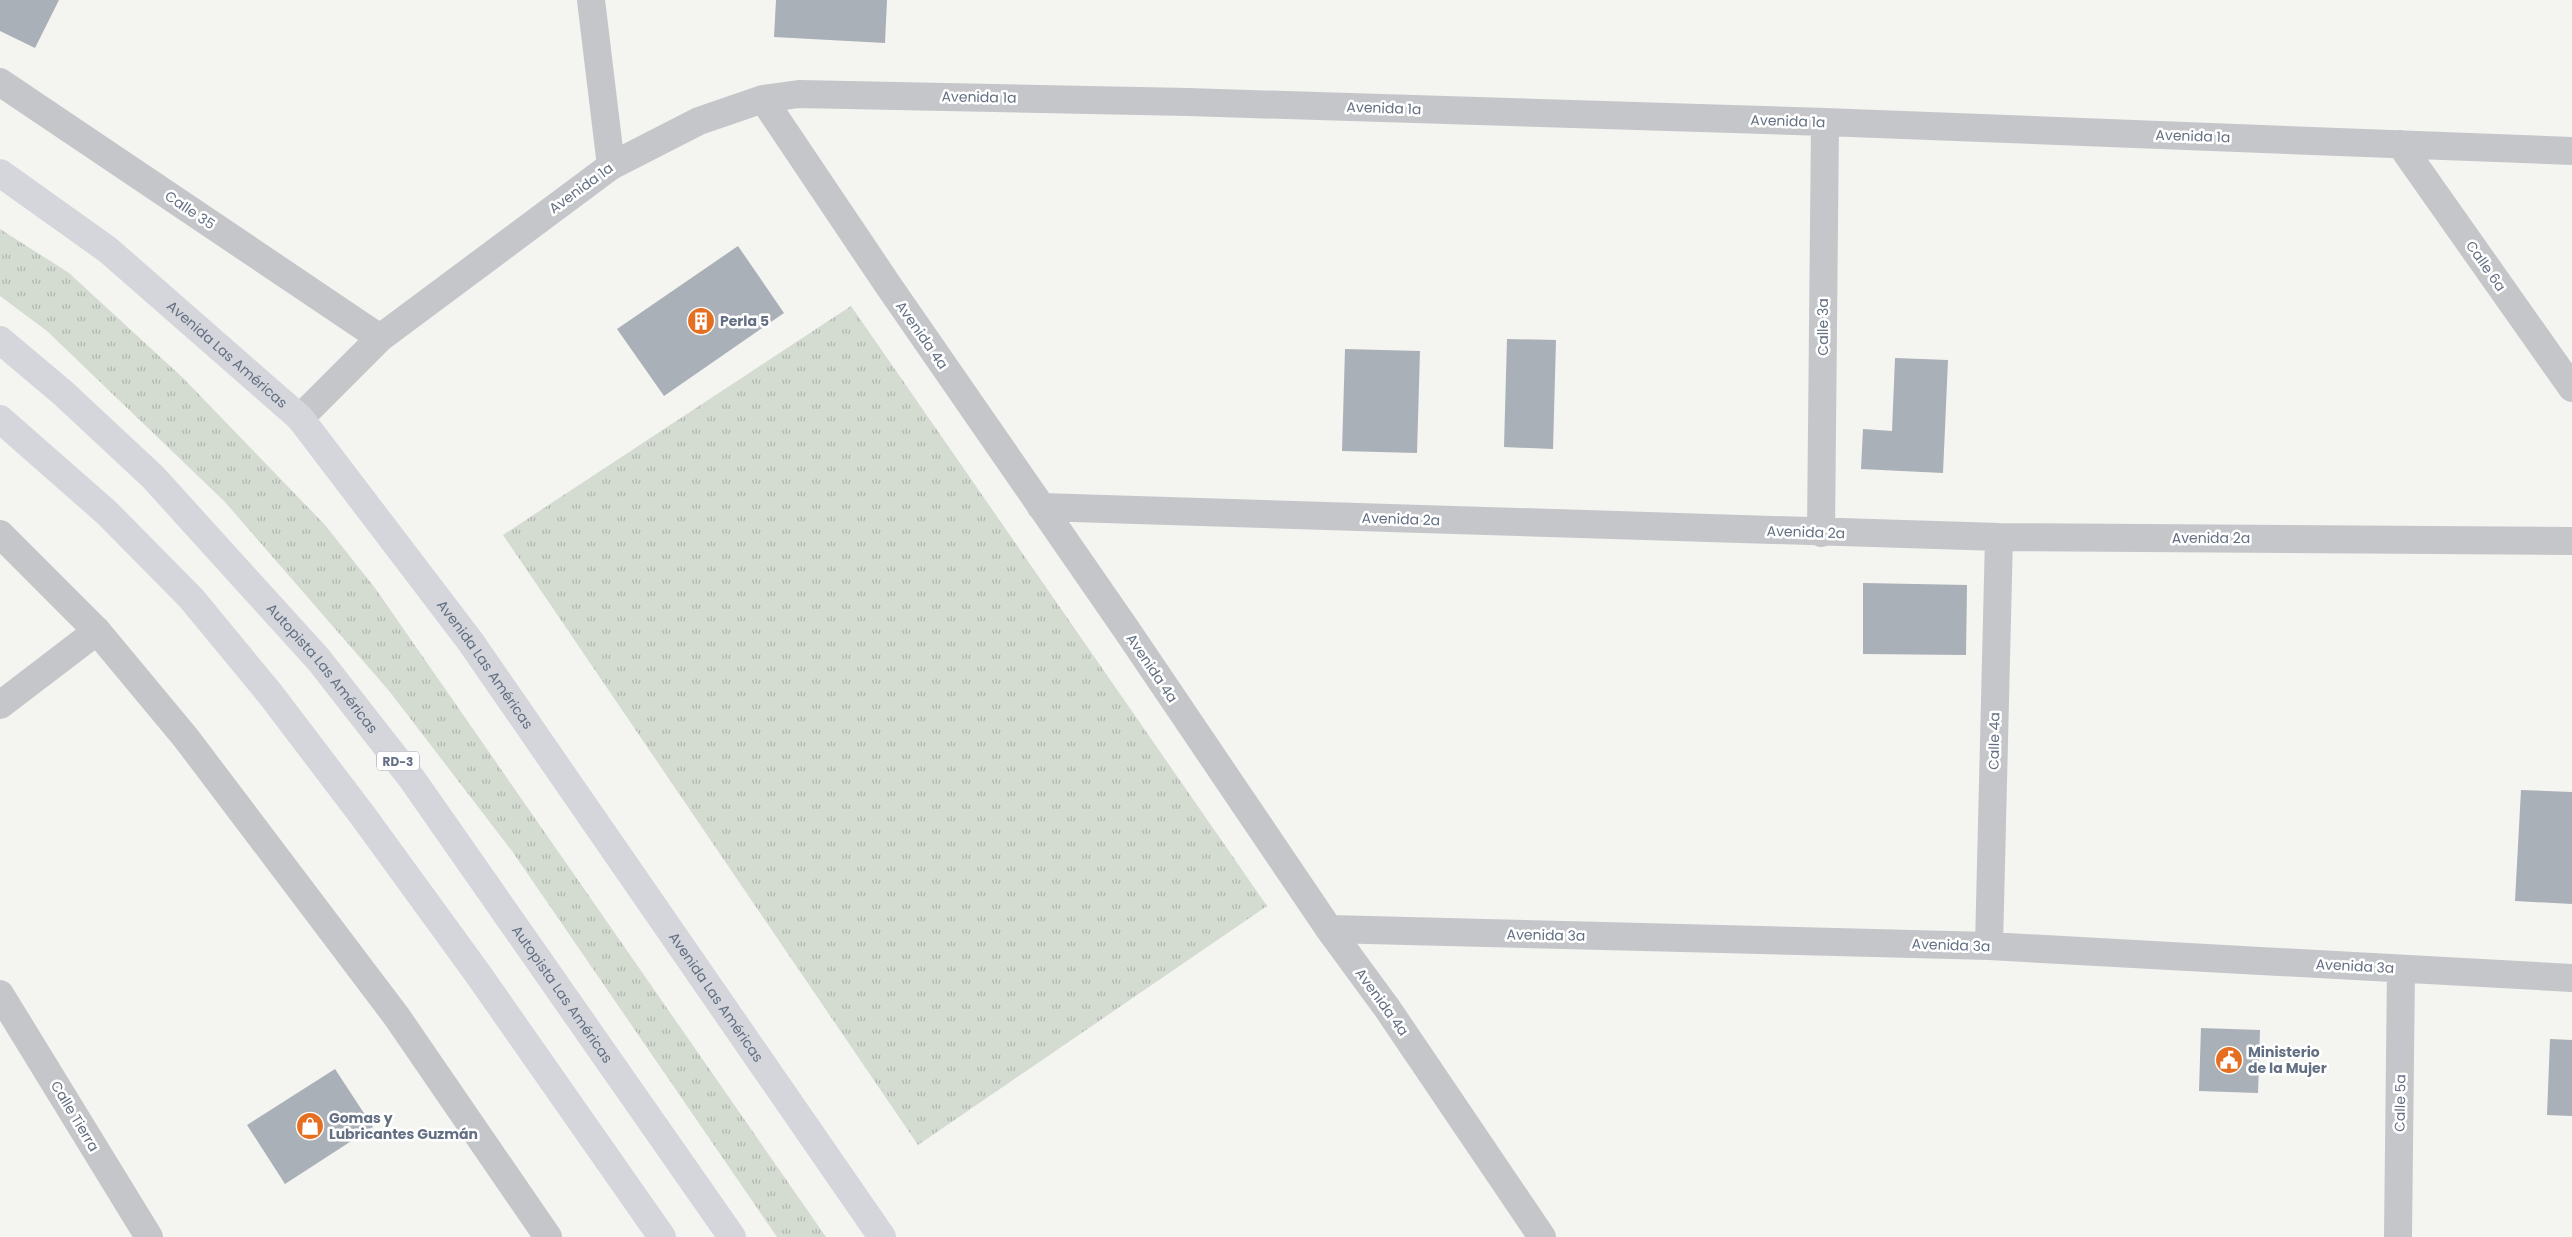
<svg xmlns="http://www.w3.org/2000/svg" width="2572" height="1237" viewBox="0 0 2572 1237" font-family="Poppins,sans-serif">
<style>
.grass{fill:url(#grass-tufts)}
.building{fill:#aab0b7}
.lines{fill:none;stroke-linecap:round;stroke-linejoin:round}
.minor{stroke:#c4c6ca;stroke-width:28}
.tertiary{stroke:#c4c6ca;stroke-width:28}
.secondary{stroke:#d4d6dc;stroke-width:28}
.motorway{stroke:#d4d6dc;stroke-width:28}
.labels{text-anchor:middle;dominant-baseline:central;stroke-width:5;stroke-linejoin:round;paint-order:stroke}
.shield{fill:#fff;stroke:#929aa8;stroke-width:1}
.shield-label{font-size:12px;font-weight:bold;fill:#636f82}
.street-label{font-size:14px;fill:#636f82;stroke:#fff}
.poi-label{font-size:14px;font-weight:bold;fill:#636f82;stroke:#fff;text-anchor:start}
</style>
<defs>
<pattern id="grass-tufts" width="24" height="20" patternUnits="userSpaceOnUse" patternTransform="scale(1.25)"><rect width="24" height="20" fill="#d4dbd1"/><path d="M3 7l-1-3M5 7V3M7 7l1-3M15 17l-1-3M17 17v-4M19 17l1-3" fill="none" stroke="#b0b6af"/></pattern>
</defs>
<rect width="100%" height="100%" fill="#f4f4f0"/>
<path class="grass" d="M 0,229 L 69,273 L 183,378 L 325,525 L 375,588 L 826,1237 L 777,1237 L 512,851 L 390,692 L 225,502 L 47,331 L 0,296 Z
M 851,306 L 1267,906 L 918,1145 L 503,535 Z"/>
<path class="building" d="M 0,0 L 59,0 L 35,48 L 0,31 Z
M 776,0 L 887,0 L 885,43 L 774,37 Z
M 738,246 L 784,313 L 664,396 L 617,329 Z
M 1507,339 L 1556,340 L 1553,449 L 1504,447 Z
M 1345,349 L 1420,351 L 1417,453 L 1342,451 Z
M 1895,358 L 1948,360 L 1943,473 L 1861,469 L 1863,429 L 1892,431 Z
M 1863,583 L 1967,585 L 1966,655 L 1863,654 Z
M 2521,790 L 2572,792 L 2572,904 L 2515,901 Z
M 2201,1028 L 2260,1030 L 2258,1093 L 2199,1091 Z
M 2550,1039 L 2572,1040 L 2572,1116 L 2547,1115 Z
M 335,1069 L 373,1127 L 285,1184 L 247,1125 Z"/>
<g class="lines">
<path class="minor" d="M 591,0 L 611,166
M 0,82 L 380,338
M 763,99 L 888,285 L 1126,629 L 1329,929 L 1387,1008 L 1542,1237
M 2400,144 L 2572,388
M 300,418 L 380,338 L 611,166 L 699,121 L 763,99 L 799,94 L 1188,102 L 1825,122 L 2572,151
M 1041,507 L 1999,537 L 2572,541
M 1821,533 L 1825,122
M 0,705 L 97,631
M 1329,929 L 1989,946 L 2572,978
M 1989,946 L 1999,537
M 0,994 L 149,1237
M 2398,1237 L 2401,969"/>
<path class="tertiary" d="M 0,534 L 97,631 L 186,738 L 397,1017 L 548,1237"/>
<path class="secondary" id="s1" d="M 0,173 L 108,250 L 300,418 L 470,641 L 882,1237"/>
<g class="motorway">
<path id="s2" d="M 0,340 L 63,393 L 153,477 L 319,660 L 412,779 L 732,1237"/>
<path d="M 0,419 L 106,512 L 191,598 L 271,695 L 363,816 L 478,974 L 662,1237"/>
</g>
</g>
<defs>
<g id="building-disc" transform="scale(1.4375)"><circle r="9.5" fill="#e46f21" stroke="#fff"/><path d="M-4-6H4V6H1V3H-1V6H-4ZM-2.5-4.3h1.7v1.8h-1.7ZM.8-4.3h1.7v1.8H.8ZM-2.5-1h1.7V.8h-1.7ZM.8-1h1.7V.8H.8Z" fill="#fff"/></g>
<g id="civic-disc" transform="scale(1.4375)"><circle r="9.5" fill="#e46f21" stroke="#fff"/><path d="M-.6-6.5H3V-4.5H.6V-3L4-1V1h2V6H-6V1h2V-1L-.6-3ZM-1.2 2.5V6h2.4V2.5Z" fill="#fff"/></g>
<g id="shop-disc" transform="scale(1.4375)"><circle r="9.5" fill="#e46f21" stroke="#fff"/><path d="M-5-2.5h2.3a2.7 3.5 0 0 1 5.4 0H5L5.5 6h-11ZM-1.5-2.5h3a1.5 2.3 0 0 0-3 0Z" fill="#fff"/></g>
</defs>
<g fill-rule="evenodd">
<use href="#building-disc" x="701" y="321"/>
<use href="#civic-disc" x="2229" y="1060"/>
<use href="#shop-disc" x="310" y="1126"/>
</g>
<g class="labels">
<rect class="shield" x="377" y="751.5" width="42" height="19" rx="4"/>
<g class="shield-label">
<text x="398" y="761">RD-3</text>
</g>
<g class="street-label">
<text transform="translate(979 97) rotate(1)">Avenida 1a</text>
<text transform="translate(1384 108) rotate(2)">Avenida 1a</text>
<text transform="translate(1788 121) rotate(2)">Avenida 1a</text>
<text transform="translate(2193 136) rotate(2)">Avenida 1a</text>
<text transform="translate(581 188) rotate(-36)">Avenida 1a</text>
<text transform="translate(190 210) rotate(34)">Calle 35</text>
<text transform="translate(2486 266) rotate(55)">Calle 6a</text>
<text transform="translate(1823 327) rotate(-90)">Calle 3a</text>
<text transform="translate(922 335) rotate(55)">Avenida 4a</text>
<text stroke="none"><textPath href="#s1" startOffset="291">Avenida Las Américas</textPath></text>
<text transform="translate(1401 519) rotate(2)">Avenida 2a</text>
<text transform="translate(1806 532) rotate(2)">Avenida 2a</text>
<text x="2211" y="538">Avenida 2a</text>
<text stroke="none"><textPath href="#s1" startOffset="696">Avenida Las Américas</textPath></text>
<text stroke="none"><textPath href="#s2" startOffset="461">Autopista Las Américas</textPath></text>
<text transform="translate(1152 668) rotate(56)">Avenida 4a</text>
<text transform="translate(1994 741) rotate(-89)">Calle 4a</text>
<text transform="translate(1546 935) rotate(1)">Avenida 3a</text>
<text transform="translate(1951 945) rotate(2)">Avenida 3a</text>
<text transform="translate(2355 966) rotate(3)">Avenida 3a</text>
<text stroke="none"><textPath href="#s2" startOffset="866">Autopista Las Américas</textPath></text>
<text stroke="none"><textPath href="#s1" startOffset="1101">Avenida Las Américas</textPath></text>
<text transform="translate(1382 1002) rotate(54)">Avenida 4a</text>
<text transform="translate(2400 1103) rotate(-89)">Calle 5a</text>
<text transform="translate(75 1116) rotate(59)">Calle Tierra</text>
</g>
<g class="poi-label">
<text x="720" y="321">Perla 5</text>
<text x="2248" y="1052">Ministerio<tspan x="2248" dy="16">de la Mujer</tspan></text>
<text x="329" y="1118">Gomas y<tspan x="329" dy="16">Lubricantes Guzmán</tspan></text>
</g>
</g>
</svg>
